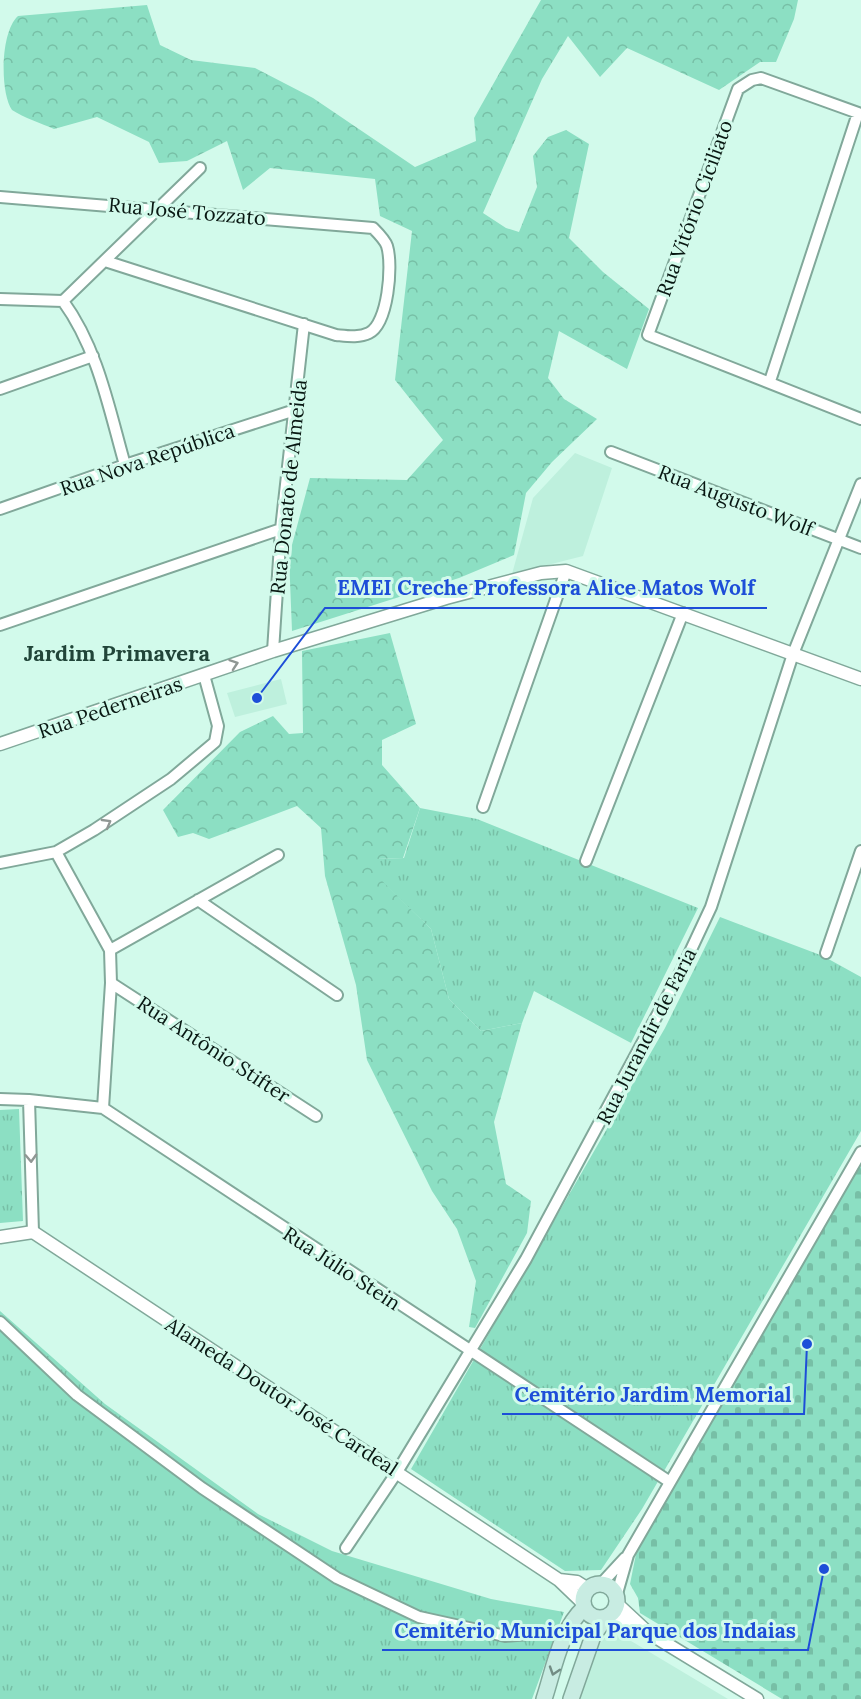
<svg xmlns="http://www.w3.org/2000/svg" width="861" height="1699" viewBox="0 0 861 1699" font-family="Lora,serif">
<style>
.built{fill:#bef0dd}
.grass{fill:url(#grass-tufts)}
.forest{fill:url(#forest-crowns)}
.cemetery{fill:url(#cemetery-stones)}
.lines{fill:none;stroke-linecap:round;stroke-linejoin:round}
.minor-casing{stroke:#81a89a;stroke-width:14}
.tertiary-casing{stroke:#81a89a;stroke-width:15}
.secondary-casing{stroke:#81a89a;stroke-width:18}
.minor{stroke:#fff;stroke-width:10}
.tertiary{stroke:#fff;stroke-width:12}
.secondary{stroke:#c8ece2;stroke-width:15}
.oneway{stroke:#909794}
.oneway2{stroke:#728c84}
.labels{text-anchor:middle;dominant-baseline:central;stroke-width:6;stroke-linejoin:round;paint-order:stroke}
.street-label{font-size:20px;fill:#081712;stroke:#d2faeb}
.quarter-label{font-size:22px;font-weight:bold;fill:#214539;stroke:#d2faeb}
.leader{fill:none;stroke:#1d4ed8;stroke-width:2}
.callout-dot{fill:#1d4ed8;stroke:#d2faeb;stroke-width:2}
.callout-label{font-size:21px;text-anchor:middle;font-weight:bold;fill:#1d4ed8;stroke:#d2faeb;stroke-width:6;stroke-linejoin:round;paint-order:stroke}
</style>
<defs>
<pattern id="grass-tufts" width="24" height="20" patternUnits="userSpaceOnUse" patternTransform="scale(1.5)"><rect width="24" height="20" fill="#8cdfc3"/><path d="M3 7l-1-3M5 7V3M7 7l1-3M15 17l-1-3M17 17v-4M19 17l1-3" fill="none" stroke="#77bfa6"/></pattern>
<pattern id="forest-crowns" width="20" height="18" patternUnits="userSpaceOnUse" patternTransform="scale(1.5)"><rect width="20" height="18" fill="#8cdfc3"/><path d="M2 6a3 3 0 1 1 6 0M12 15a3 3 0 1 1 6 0" fill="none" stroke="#77bfa6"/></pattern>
<pattern id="cemetery-stones" width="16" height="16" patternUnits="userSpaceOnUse" patternTransform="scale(1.5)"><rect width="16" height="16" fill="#8cdfc3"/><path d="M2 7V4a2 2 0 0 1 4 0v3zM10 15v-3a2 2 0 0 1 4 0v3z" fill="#77bfa6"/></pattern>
</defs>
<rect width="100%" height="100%" fill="#d2faeb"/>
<path class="built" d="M 575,453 L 612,468 L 583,556 L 512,574 L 533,498 Z
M 281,679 L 287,704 L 235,717 L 227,693 Z
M 621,1635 L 728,1699 L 580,1699 L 595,1650 L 604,1638 Z"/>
<path class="grass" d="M 420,808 L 477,819 L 698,908 L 631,1043 L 534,991 L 522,1023 L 481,1031 L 449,999 L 431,929 L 376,876 L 376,859 L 404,858 Z
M 720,917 L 823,956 L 861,977 L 861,1131 L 642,1509 L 601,1570 L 565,1571 L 411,1469 L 665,1028 Z
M 19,1109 L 23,1221 L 0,1223 L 0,1110 Z
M 0,1311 L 105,1404 L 258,1514 L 332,1551 L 491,1599 L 564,1612 L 532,1699 L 0,1699 Z"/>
<path class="forest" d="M 541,0 L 798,0 L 794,19 L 776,62 L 760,62 L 719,90 L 627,48 L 600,77 L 568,36 L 542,79 L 483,213 L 506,228 L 519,232 L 537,187 L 533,156 L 548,137 L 566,130 L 589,144 L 569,238 L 603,272 L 649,309 L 627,369 L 559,331 L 548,378 L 564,399 L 597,419 L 552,462 L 526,493 L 514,555 L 459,578 L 292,631 L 289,556 L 310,478 L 407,480 L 443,440 L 395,380 L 412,231 L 380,216 L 375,179 L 270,168 L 243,190 L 227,141 L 187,161 L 159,163 L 149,142 L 97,117 L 54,129 C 41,123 24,118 12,110 C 0,93 0,32 18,16 L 147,5 L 160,45 L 191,60 L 255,68 L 313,98 L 415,167 L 476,141 L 474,118 Z
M 390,633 L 416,724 L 382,740 L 382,765 L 420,808 L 403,858 L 376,859 L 376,875 L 431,929 L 449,999 L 481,1031 L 522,1023 L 494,1122 L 506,1184 L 531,1201 L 527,1233 L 475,1328 L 469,1327 L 476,1281 L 457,1229 L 432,1191 L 367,1060 L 356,985 L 325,876 L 321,828 L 297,806 L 209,839 L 193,833 L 178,837 L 163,810 L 240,732 L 273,716 L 289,734 L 303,733 L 302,651 Z"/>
<path class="cemetery" d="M 861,1155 L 861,1699 L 782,1699 L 640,1613 L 638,1598 L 630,1584 L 636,1554 L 809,1241 Z"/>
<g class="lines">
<g class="minor-casing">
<path id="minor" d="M 861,114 L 761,78 L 752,80 L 738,89 L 648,335 L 861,419
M 0,197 L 373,228 C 378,233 385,240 387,246 C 393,265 388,324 369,333 C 359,338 347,336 336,335 L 105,261
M 0,299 L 63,301
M 63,301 L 200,168
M 63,301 C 98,349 109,409 125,465
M 770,381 L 858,113
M 0,389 L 93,356
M 611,452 L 861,548
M 0,509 L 125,465 L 295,410
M 0,625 L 281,529
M 273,651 L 281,529 L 304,324
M 483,807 L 566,571
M 56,852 L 110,950 L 111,983 L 103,1108
M 586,861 L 683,613
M 0,863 L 56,852 L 94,830 L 171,779 L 215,742 L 218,726 L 204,675
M 198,900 L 337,995
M 110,950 L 278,855
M 826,953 L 861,851
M 111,983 L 316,1116
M 0,1099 L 29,1100 L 103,1108 L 670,1482
M 29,1100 L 33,1232
M 0,1322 L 77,1395 L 202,1488 L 337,1578 L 419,1617 L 505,1636 L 567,1631
M 346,1548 L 397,1472 L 526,1259 L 682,969 L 711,907 L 793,654 L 861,484
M 601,1584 L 625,1558
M 616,1597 L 628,1555 L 861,1152"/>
</g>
<g class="tertiary-casing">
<path id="tertiary" d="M 0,744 L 273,651 L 446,598 L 541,573 L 566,571 L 861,679
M 0,1237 L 33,1232 L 559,1580 L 583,1603
M 559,1580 L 577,1582 L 588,1589
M 616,1603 L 644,1629
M 608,1616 L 644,1630 L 757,1699"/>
</g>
<g class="secondary-casing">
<path id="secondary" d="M583 1601a17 17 0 1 1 34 0a17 17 0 1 1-34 0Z
M 544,1699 C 554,1669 560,1630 584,1608
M 571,1699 L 593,1636 L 606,1617"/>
</g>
<use href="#minor" class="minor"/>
<use href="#tertiary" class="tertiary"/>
<use href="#secondary" class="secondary"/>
</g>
<defs><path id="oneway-chevron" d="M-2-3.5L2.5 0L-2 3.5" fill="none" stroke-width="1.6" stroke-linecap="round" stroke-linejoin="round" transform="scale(1.5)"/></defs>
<g class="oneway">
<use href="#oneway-chevron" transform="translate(234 664) rotate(-19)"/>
<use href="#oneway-chevron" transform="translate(107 823) rotate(-30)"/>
<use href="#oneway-chevron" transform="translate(31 1158) rotate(88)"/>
</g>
<use class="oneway2" href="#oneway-chevron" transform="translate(554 1671) rotate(108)"/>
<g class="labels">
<g class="street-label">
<text transform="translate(694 208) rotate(-70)">Rua Vitório Ciciliato</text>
<text transform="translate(187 211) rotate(5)">Rua José Tozzato</text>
<text transform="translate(147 459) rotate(-19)">Rua Nova República</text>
<text transform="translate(288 487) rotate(-84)">Rua Donato de Almeida</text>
<text transform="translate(736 500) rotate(21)">Rua Augusto Wolf</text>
<text transform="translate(110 707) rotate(-19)">Rua Pederneiras</text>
<text transform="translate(646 1036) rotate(-63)">Rua Jurandir de Faria</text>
<text transform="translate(214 1049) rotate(33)">Rua Antônio Stifter</text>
<text transform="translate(342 1268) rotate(33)">Rua Júlio Stein</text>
<text transform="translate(282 1396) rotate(33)">Alameda Doutor José Cardeal</text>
</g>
<g class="quarter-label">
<text x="117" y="653">Jardim Primavera</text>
</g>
</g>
<path class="leader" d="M257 698L325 608H767M807 1344L804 1414H502M824 1569L808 1650H382"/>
<g class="callout-dot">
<circle cx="257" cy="698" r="6"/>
<circle cx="807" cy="1344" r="6"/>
<circle cx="824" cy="1569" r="6"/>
</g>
<g class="callout-label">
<text x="546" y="595">EMEI Creche Professora Alice Matos Wolf</text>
<text x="653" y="1402">Cemitério Jardim Memorial</text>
<text x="595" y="1638">Cemitério Municipal Parque dos Indaias</text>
</g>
</svg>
